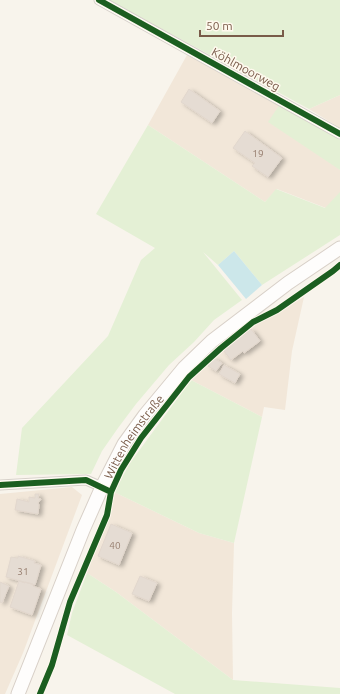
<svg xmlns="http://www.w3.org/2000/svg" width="340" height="694" viewBox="0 0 340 694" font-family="Ubuntu,sans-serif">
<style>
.residential{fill:#f2e7d9}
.green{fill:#e4f0d5}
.water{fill:#cce7ea}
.building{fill:#e5dcd3;stroke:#e2d7cd;filter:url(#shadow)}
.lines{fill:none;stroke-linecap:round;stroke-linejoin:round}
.street-casing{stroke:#d7d1ca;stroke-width:11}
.secondary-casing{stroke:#d8d0c8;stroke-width:15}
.street{stroke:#fefdfc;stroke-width:9}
.secondary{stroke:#fefdfc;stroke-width:13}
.cycleway-casing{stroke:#fff9ee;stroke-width:8}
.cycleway{stroke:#1b5e20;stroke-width:6}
.labels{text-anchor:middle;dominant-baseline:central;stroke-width:3;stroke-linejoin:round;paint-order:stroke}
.number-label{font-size:10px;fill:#967d6e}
.street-label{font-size:12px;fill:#795b49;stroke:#fff9ee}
</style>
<defs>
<filter id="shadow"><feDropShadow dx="3.5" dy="2" stdDeviation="2" flood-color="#0004"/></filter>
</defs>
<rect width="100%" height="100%" fill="#f8f4ec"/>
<path class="residential" d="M 187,55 L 280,104 L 340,170 L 340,193 L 326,208 L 277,189 L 265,202 L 148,125 Z
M 340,95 L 340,128 L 309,109 Z
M 304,297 L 292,351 L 285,410 L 264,407 L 262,417 L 191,380 L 203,361 L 241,330 L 272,315 Z
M 72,487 L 82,495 L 23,653 L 5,694 L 0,694 L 0,494 Z
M 114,492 L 199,533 L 234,543 L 232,613 L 233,680 L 116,592 L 87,573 Z"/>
<path class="green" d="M 109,0 L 340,0 L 340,95 L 309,109 Z
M 280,104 L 340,140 L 340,170 L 268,122 Z
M 148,125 L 265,202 L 276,189 L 325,208 L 340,192 L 340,235 L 262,285 L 234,251 L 218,265 L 203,252 L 242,300 L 214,320 L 194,342 L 169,365 L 136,404 L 118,428 L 102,451 L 91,474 L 16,475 L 22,428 L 108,336 L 141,260 L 155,248 L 96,214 Z
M 191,380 L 262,417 L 234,543 L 199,533 L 114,492 L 130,463 Z
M 87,573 L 116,592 L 233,680 L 340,688 L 340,694 L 175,694 L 67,635 L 72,613 Z"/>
<path class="water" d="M 234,251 L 262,285 L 246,299 L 218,265 Z"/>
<path class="building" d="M 189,89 L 220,111 L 212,123 L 181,102 Z
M 245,131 L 282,158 L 268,177 L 252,166 L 255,163 L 233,148 Z
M 251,329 L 260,341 L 244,353 L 243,351 L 231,360 L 223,350 Z
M 213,358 L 222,363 L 216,371 L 208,366 Z
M 224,365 L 240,374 L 235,383 L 219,374 Z
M 35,494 L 39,494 L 38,498 L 41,499 L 38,503 L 39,505 L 38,514 L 15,510 L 17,499 L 29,502 L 29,497 L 35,498 Z
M 111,524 L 132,533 L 119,565 L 98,556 Z
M 18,556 L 35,561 L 34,563 L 41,565 L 35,585 L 6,577 L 11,557 L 18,558 Z
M 140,576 L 157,583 L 149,601 L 132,594 Z
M 19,581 L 25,583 L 25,582 L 33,584 L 33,586 L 41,589 L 32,615 L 10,607 Z
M 0,582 L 9,586 L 2,603 L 0,602 Z"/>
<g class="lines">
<g class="street-casing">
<path id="street" d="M 99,0 L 340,134
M 0,485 L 86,480 L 102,487"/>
</g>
<g class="secondary-casing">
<g id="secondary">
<path id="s1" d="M 18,694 L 83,530 L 102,487 L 124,444 L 145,415 L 184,368 L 212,341 L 288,283 L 340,248"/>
</g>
</g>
<use href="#street" class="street"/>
<use href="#secondary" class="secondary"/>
<g class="cycleway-casing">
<path id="cycleway" d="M 99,0 L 340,134
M 0,485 L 86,480 L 111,492
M 40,694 L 52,665 L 70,602 L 107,515 L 111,492 L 121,470 L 141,438 L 189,377 L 221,348 L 253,322 L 277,310 L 333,271 L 340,265"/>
</g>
<use href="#cycleway" class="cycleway"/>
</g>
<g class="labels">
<g class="number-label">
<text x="258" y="153">19</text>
<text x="115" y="545">40</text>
<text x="23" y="571">31</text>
</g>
<g class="street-label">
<text transform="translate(246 69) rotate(29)">Köhlmoorweg</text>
<text stroke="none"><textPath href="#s1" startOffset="283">Wittenheimstraße</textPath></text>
</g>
</g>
<path d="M200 30v6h83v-6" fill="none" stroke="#795b49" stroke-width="2"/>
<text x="206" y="30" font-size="12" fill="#795b49" stroke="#fff9ee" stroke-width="3" paint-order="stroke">50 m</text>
</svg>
